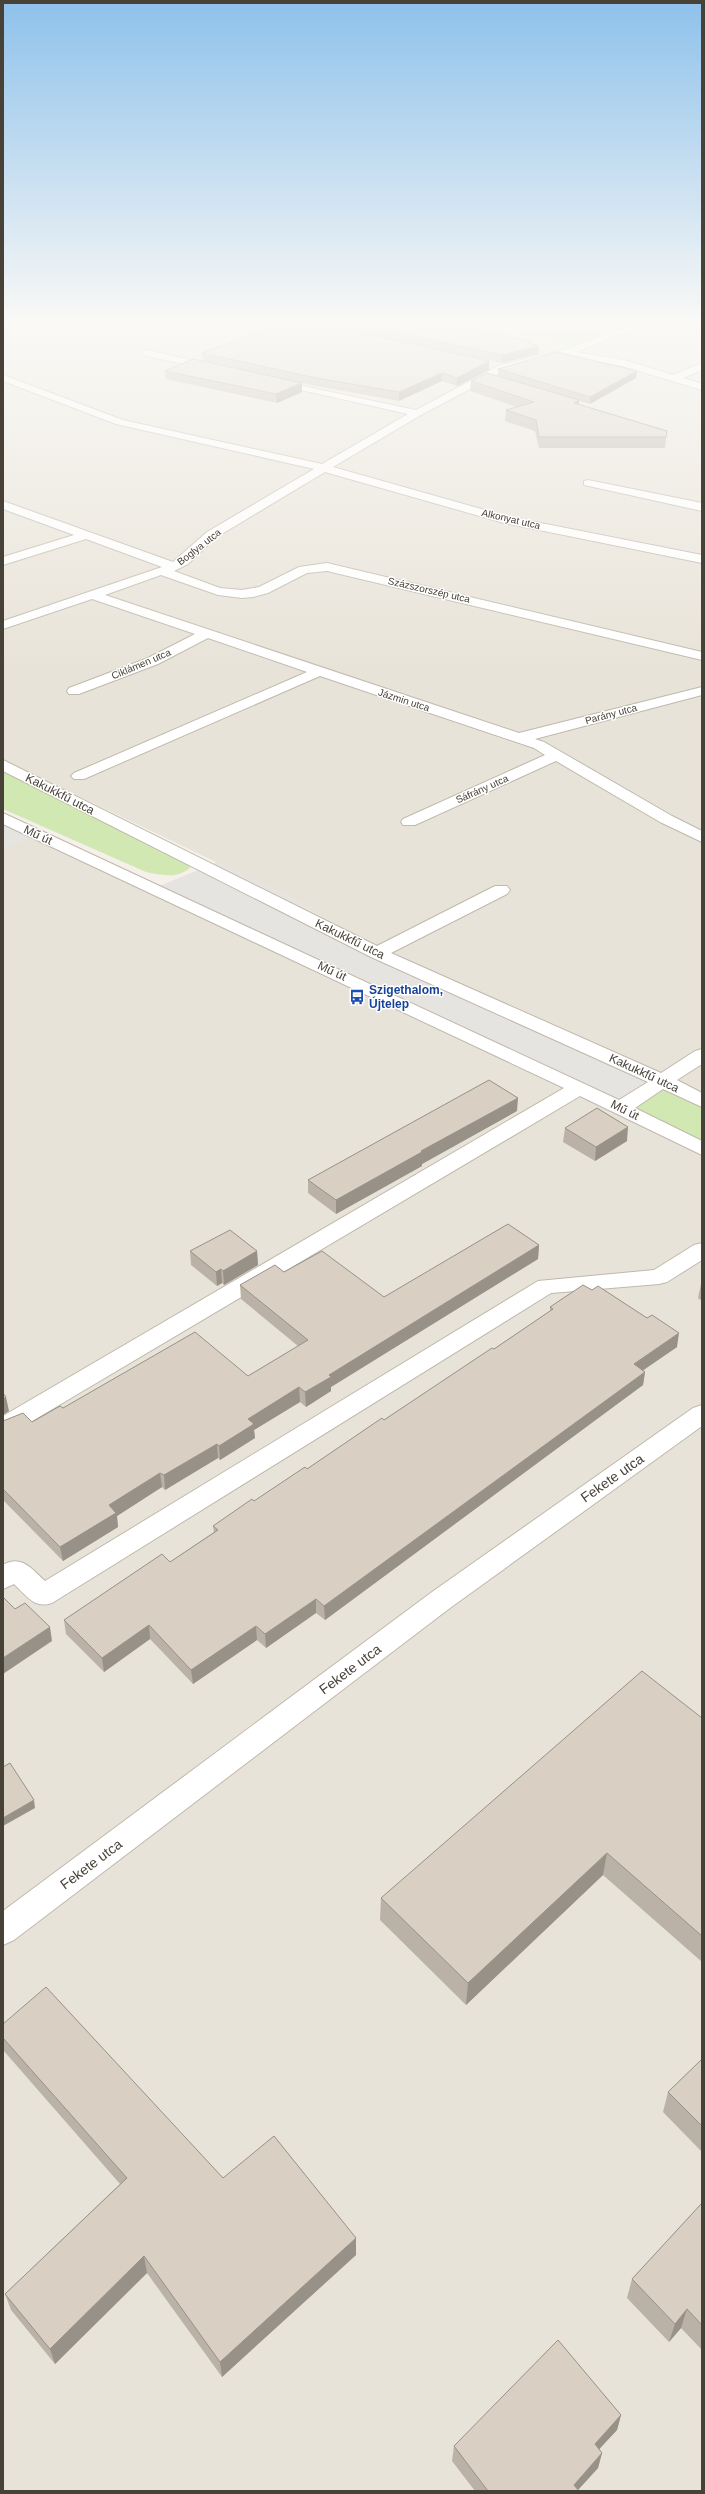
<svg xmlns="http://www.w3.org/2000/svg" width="705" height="2494" viewBox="0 0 705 2494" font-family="Helvetica,sans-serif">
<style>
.residential{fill:#e8e3d8}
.green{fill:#d2e8b3}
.parking{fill:#e6e4e1}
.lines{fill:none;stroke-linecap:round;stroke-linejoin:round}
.minor-casing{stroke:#c0b8ac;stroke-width:2}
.minor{fill:#fff;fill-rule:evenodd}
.wall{fill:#bbb2a7}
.shaded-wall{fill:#989188}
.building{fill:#d9cfc2;stroke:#989188}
.labels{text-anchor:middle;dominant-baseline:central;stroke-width:3;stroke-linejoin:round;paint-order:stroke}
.far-street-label{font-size:10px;fill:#484138;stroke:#fff}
.street-label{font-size:12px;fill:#484138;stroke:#fff}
.transit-label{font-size:12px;font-weight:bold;fill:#164399;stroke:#fff;text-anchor:start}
.near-street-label{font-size:14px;fill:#484138;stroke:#fff}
</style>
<rect width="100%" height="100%" fill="#f5f1ea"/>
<path class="residential" d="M 3,324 L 427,324 L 490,337 L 502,333 L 573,346 L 634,324 L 702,324 L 702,1101 L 377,953 L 293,899 L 3,760 Z
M 3,818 L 702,1149 L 702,2491 L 3,2491 Z"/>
<path class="green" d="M 427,324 L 634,324 L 573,346 L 502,333 L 490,337 Z
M 3,770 L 186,861 L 190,868 C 176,879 163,875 146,872 L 3,809 Z
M 661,1080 L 702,1101 L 702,1149 L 621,1108 Z"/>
<path class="parking" d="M 3,818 L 38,835 L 3,849 Z
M 217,862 L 293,899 L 377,953 L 661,1080 L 621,1108 L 155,888 Z"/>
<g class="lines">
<g class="minor-casing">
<path id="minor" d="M 117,324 L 127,324 L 128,325 L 123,328 Z
M 634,324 L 647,324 L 576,352 L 624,360 L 673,375 L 702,363 L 702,370 L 683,378 L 702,384 L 702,390 L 622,366 L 565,355 L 506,370 L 421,415 L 333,467 L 506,516 L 702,555 L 702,563 L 504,523 L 325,472 L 215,538 L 188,564 L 174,571 L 220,588 L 242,590 L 259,587 L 299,567 L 327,563 L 702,652 L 702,660 L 327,571 L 307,573 L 268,593 L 253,597 L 242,598 L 218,595 L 161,575 L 105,595 L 519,733 L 702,687 L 702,695 L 535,739 L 544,742 L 672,816 L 702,831 L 702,842 L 660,822 L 556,761 L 415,825 L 403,825 L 401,822 L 403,819 L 545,755 L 534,748 L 320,676 L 84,779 L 74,779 L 71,776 L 74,773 L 307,672 L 208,638 L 158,664 L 79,694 L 69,694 L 67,691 L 69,688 L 148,658 L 195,634 L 92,599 L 3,629 L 3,621 L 162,567 L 86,539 L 3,565 L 3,557 L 74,535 L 3,509 L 3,501 L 173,562 L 207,532 L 314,469 L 116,424 L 3,381 L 3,375 L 123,420 L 322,464 L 408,414 L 270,383 L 270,379 L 416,410 L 498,366 L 563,350 Z
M 146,350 L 215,365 L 220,368 L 215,371 L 143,355 L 143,351 Z
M 588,480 L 702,503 L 702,511 L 584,485 L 584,481 Z
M 3,760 L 377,946 L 495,886 L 507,886 L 510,890 L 507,894 L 391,953 L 661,1073 L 695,1051 L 702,1049 L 702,1064 L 677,1080 L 702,1093 L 702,1107 L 663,1089 L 635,1108 L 702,1141 L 702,1155 L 580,1096 L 12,1433 L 3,1436 L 3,1416 L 564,1088 L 3,824 L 3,813 L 619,1100 L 648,1082 L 371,957 L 3,771 Z
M 702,1243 L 702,1260 L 667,1282 L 659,1284 L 551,1293 L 52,1603 C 34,1609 27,1596 14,1584 L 3,1589 L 3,1565 C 21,1554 32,1569 45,1581 L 538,1281 L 654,1270 L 694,1245 Z
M 702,1405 L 702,1426 L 450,1608 L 14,1940 L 3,1945 L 3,1911 L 432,1592 L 693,1408 Z"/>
</g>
<use href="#minor" class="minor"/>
</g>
<path class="wall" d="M 282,324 L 446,324 L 532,344 L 539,354 L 502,363 L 420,346 L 489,370 L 457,386 L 442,381 L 399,401 L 316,386 L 302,383 L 302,392 L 277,403 L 166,379 L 165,371 L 203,361 L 202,353 Z
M 498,369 L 636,378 L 590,404 L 579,401 L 578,404 L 667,431 L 665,448 L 539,448 L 535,431 L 505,421 L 506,410 L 517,407 L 470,391 L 471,381 L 531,386 L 498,376 Z
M 517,1111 L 422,1164 L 422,1166 L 336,1214 L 308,1193 L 308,1180 Z
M 565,1128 L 627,1141 L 595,1161 L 563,1142 Z
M 539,1245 L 538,1259 L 331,1387 L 331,1391 L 306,1407 L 300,1402 L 254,1430 L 255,1438 L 220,1460 L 218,1458 L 165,1490 L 162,1487 L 117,1516 L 118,1527 L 63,1561 L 4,1501 L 3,1502 L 3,1421 L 32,1422 L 63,1408 L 248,1376 L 298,1346 L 241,1299 L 240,1285 L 284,1272 L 384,1297 Z
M 190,1251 L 257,1251 L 258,1265 L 224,1285 L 222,1283 L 217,1286 L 191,1265 Z
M 702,1283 L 702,1301 L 698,1298 L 701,1284 Z
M 550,1307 L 677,1347 L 643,1370 L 645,1372 L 643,1385 L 325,1620 L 316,1613 L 266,1648 L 257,1640 L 193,1684 L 150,1639 L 104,1672 L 66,1634 L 64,1620 L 170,1562 L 214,1532 L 213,1526 L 307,1469 L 494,1349 L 550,1311 Z
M 702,1718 L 702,1962 L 603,1875 L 466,2005 L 380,1920 L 381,1898 Z
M 3,2024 L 223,2178 L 356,2255 L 222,2377 L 147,2273 L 55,2364 L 11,2310 L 5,2294 L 120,2184 L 3,2050 Z
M 702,2059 L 702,2152 L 663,2112 L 668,2092 Z
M 702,2203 L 702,2350 L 681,2328 L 669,2342 L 627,2298 L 632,2279 Z
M 621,2415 L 617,2430 L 599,2449 L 602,2453 L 598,2468 L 578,2490 L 579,2491 L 475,2491 L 452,2461 L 454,2446 Z"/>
<path class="shaded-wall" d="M 532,341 L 531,348 L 539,346 L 539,354 L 502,363 L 502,355 Z
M 489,361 L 489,370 L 457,386 L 457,378 Z
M 637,371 L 636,378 L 590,404 L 590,397 Z
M 442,373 L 442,381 L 399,401 L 399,392 Z
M 302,383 L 302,392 L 277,403 L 276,394 Z
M 579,400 L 578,411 L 574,403 Z
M 518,1098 L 517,1111 L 422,1164 L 422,1166 L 336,1214 L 336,1200 L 421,1151 Z
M 628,1127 L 627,1141 L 595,1161 L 596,1147 Z
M 539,1245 L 538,1259 L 331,1387 L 331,1391 L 306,1407 L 305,1392 L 329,1375 Z
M 257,1251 L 258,1265 L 224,1285 L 223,1271 Z
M 221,1269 L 222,1283 L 217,1286 L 216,1272 Z
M 679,1333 L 677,1347 L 632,1378 L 634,1364 Z
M 645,1372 L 643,1385 L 325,1620 L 324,1606 Z
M 3,1379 L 4,1387 L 3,1388 Z
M 299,1387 L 300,1402 L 254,1430 L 255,1438 L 220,1460 L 219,1446 L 248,1419 Z
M 6,1397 L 9,1411 L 3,1415 L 3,1399 Z
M 217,1444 L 218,1458 L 165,1490 L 164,1475 Z
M 160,1473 L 162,1487 L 117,1516 L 118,1527 L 63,1561 L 60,1547 L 109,1505 Z
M 3,1494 L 4,1501 L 3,1502 Z
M 316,1599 L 316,1613 L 266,1648 L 265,1634 Z
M 149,1625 L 150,1639 L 104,1672 L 102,1658 Z
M 256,1626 L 257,1640 L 193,1684 L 191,1670 Z
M 50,1627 L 52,1641 L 3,1674 L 3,1658 Z
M 34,1800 L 35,1808 L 3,1826 L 3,1818 Z
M 607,1853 L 603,1875 L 466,2005 L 468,1983 Z
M 356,2238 L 356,2255 L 222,2377 L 220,2362 Z
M 144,2256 L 147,2273 L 55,2364 L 50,2349 Z
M 687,2309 L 681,2328 L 669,2342 L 675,2324 Z
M 621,2415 L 617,2430 L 591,2458 L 595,2444 Z
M 602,2453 L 598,2468 L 577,2491 L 574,2485 Z"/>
<path class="building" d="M 282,324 L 321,324 L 489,361 L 457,378 L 442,373 L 399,392 L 316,378 L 202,353 Z
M 356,324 L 446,324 L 532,341 L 528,343 L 539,346 L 502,355 Z
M 557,352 L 637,371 L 590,397 L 498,369 Z
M 193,359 L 302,383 L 276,394 L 165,371 Z
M 487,373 L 579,400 L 574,403 L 667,431 L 666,437 L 539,437 L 536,420 L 506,410 L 534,402 L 471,381 Z
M 489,1080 L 518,1098 L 421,1151 L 422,1152 L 336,1200 L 308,1180 Z
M 597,1108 L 628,1127 L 596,1147 L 565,1128 Z
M 508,1224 L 539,1245 L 329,1375 L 331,1377 L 305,1392 L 299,1387 L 248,1419 L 254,1424 L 219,1446 L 217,1444 L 164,1475 L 160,1473 L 109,1505 L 116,1513 L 60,1547 L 3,1489 L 3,1421 L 23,1413 L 32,1422 L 60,1406 L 63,1408 L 195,1332 L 248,1376 L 308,1340 L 240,1285 L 275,1265 L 284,1272 L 322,1251 L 384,1297 Z
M 230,1230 L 257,1251 L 223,1271 L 221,1269 L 216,1272 L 190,1251 Z
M 583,1285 L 592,1290 L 598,1286 L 647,1318 L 652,1315 L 679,1333 L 634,1364 L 645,1372 L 324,1606 L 316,1599 L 265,1634 L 256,1626 L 191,1670 L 149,1625 L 102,1658 L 64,1620 L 162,1554 L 170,1562 L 218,1530 L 213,1526 L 252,1499 L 254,1501 L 305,1467 L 307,1469 L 382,1418 L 384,1420 L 492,1348 L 494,1349 L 553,1309 L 550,1307 Z
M 3,1393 L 6,1397 L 3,1399 Z
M 3,1597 L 15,1609 L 25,1603 L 50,1627 L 3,1658 Z
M 642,1671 L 702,1718 L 702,1936 L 607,1853 L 468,1983 L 381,1898 Z
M 10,1763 L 34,1800 L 3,1818 L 3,1767 Z
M 46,1987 L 223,2178 L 274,2136 L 356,2238 L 220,2362 L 144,2256 L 50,2349 L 5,2294 L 127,2178 L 3,2038 L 3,2024 Z
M 702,2059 L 702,2126 L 668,2092 Z
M 702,2203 L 702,2325 L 687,2309 L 675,2324 L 632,2279 Z
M 558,2340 L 621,2415 L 595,2444 L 602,2453 L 574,2485 L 579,2491 L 488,2491 L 454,2446 Z"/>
<linearGradient id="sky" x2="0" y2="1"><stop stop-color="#8ec1eb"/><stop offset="0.48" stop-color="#faf9f6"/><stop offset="1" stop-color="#faf9f6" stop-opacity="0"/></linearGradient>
<rect width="705" height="673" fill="url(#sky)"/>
<defs>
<g id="bus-bare" transform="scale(1.2)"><path d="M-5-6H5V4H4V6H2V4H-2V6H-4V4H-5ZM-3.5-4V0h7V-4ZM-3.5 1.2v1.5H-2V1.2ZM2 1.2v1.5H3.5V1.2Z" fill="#1a4fb4" stroke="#fff" stroke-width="2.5" paint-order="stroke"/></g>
</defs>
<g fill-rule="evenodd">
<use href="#bus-bare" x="357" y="997"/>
</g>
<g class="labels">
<g class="far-street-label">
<text transform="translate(511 519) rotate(13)">Alkonyat utca</text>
<text transform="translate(199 547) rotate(-38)">Boglya utca</text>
<text transform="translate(429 590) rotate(13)">Százszorszép utca</text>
<text transform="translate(141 664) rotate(-23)">Ciklámen utca</text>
<text transform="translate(404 700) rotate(18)">Jázmin utca</text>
<text transform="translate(611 714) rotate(-15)">Parány utca</text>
<text transform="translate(482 789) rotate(-24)">Sáfrány utca</text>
</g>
<g class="street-label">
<text transform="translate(60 794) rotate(27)">Kakukkfű utca</text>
<text transform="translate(38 835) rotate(25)">Mű út</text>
<text transform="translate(350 939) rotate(26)">Kakukkfű utca</text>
<text transform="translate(332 971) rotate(25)">Mű út</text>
<text transform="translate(644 1073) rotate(25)">Kakukkfű utca</text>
<text transform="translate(625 1110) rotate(27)">Mű út</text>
</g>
<g class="transit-label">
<text x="369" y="990">Szigethalom,<tspan x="369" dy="14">Újtelep</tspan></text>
</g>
<g class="near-street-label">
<text transform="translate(612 1478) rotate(-35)">Fekete utca</text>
<text transform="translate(350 1669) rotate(-37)">Fekete utca</text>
<text transform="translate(91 1864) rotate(-37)">Fekete utca</text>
</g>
</g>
<rect width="705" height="2494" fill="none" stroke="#484138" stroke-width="8"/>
</svg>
